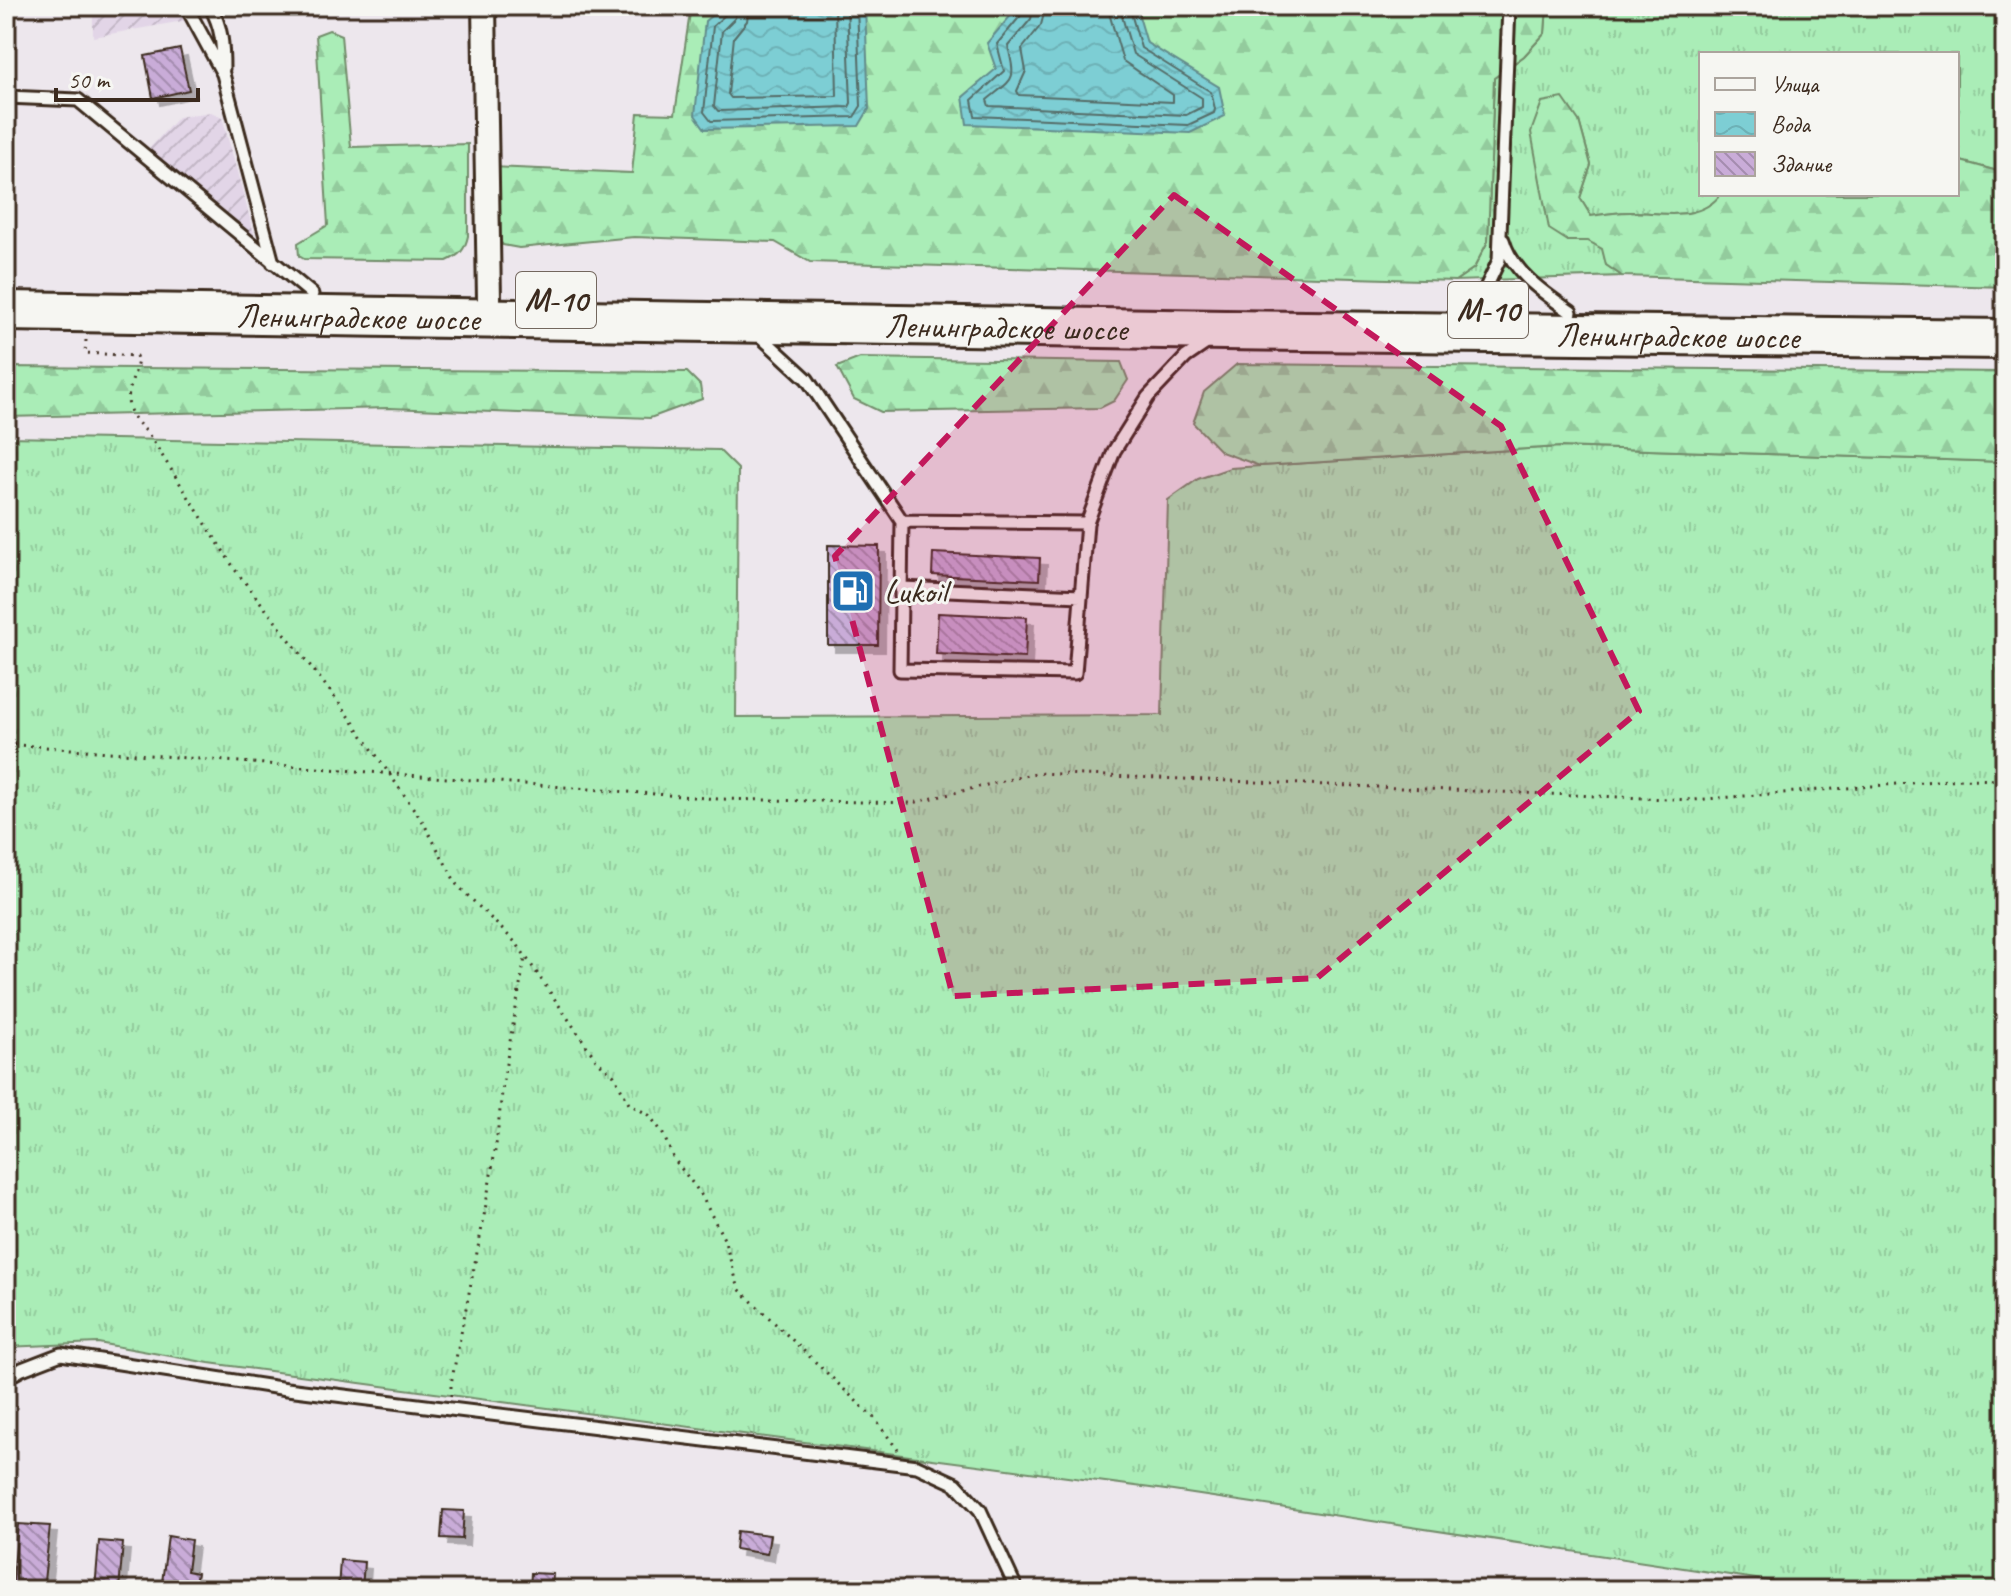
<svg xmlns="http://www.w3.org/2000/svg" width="2011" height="1596" viewBox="0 0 2011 1596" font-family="Caveat,sans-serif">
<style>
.industrial{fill:url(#industrial-furrows)}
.grass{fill:url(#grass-tufts);stroke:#728c6a;stroke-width:2}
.forest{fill:url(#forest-firs);stroke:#728c6a;stroke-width:2}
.water{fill:url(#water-waves);stroke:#638c8b;stroke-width:2}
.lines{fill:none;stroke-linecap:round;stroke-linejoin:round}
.shore{stroke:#556c67;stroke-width:2}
.building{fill:url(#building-back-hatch);stroke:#3b2a1e;stroke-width:2;filter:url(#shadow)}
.service-casing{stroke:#3b2a1e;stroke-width:17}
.minor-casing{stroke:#3b2a1e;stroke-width:28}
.trunk-casing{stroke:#3b2a1e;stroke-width:44}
.path{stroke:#3b2a1e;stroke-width:3;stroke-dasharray:2 6;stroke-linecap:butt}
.service{stroke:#f6f6f2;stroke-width:11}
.minor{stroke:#f6f6f2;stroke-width:22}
.trunk{stroke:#f6f6f2;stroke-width:38}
.marked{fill:#c2185b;fill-opacity:0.2;stroke:#c2185b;stroke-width:6;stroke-dasharray:16 10;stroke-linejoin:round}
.labels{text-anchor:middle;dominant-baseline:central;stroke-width:6;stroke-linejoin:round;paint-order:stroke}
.shield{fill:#f6f6f2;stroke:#73675e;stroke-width:2}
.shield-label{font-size:32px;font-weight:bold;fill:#3b2a1e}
.street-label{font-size:34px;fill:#3b2a1e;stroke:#f6f6f2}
.poi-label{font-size:34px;fill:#3b2a1e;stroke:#f6f6f2;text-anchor:start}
</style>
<defs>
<pattern id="industrial-furrows" width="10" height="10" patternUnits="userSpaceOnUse" patternTransform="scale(2)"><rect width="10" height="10" fill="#e2d5e7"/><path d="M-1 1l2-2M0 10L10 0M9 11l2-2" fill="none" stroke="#c3b7c6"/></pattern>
<pattern id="grass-tufts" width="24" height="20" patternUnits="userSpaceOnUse" patternTransform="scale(2)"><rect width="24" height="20" fill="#aaedb7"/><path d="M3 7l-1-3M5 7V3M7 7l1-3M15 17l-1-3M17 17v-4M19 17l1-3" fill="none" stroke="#93cb9d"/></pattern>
<pattern id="forest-firs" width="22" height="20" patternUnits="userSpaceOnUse" patternTransform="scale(2)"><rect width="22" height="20" fill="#aaedb7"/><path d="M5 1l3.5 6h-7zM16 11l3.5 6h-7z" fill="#93cb9d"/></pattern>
<pattern id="water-waves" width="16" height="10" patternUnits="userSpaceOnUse" patternTransform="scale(2)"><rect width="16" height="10" fill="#7dced4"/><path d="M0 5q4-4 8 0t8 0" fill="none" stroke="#6db1b6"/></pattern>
<pattern id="building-back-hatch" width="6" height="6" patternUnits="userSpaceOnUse" patternTransform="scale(2)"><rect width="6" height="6" fill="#c9acd8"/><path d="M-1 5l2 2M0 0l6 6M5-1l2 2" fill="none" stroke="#a48caf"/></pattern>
<filter id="shadow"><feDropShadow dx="7" dy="7" stdDeviation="0" flood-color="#0004"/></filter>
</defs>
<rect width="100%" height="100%" fill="#ede7ed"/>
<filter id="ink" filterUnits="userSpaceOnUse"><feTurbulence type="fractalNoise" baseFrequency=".0125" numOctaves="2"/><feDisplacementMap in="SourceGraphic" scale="16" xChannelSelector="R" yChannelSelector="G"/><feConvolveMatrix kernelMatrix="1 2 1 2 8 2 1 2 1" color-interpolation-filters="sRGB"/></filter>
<g filter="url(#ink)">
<path class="industrial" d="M 93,6 L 200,6 L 205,17 L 93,37 Z
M 211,112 L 222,117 L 254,233 L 252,237 L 148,150 L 178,117 Z"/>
<path class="grass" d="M 1547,6 L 2005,6 L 2005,173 L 1957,160 L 1957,54 L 1701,54 L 1701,194 L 1721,194 C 1699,223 1661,212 1630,212 C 1617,212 1604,214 1591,216 L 1580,198 L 1591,165 L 1579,121 L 1568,241 L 1588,240 L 1603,249 L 1606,265 L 1622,276 L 1455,281 L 1474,268 L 1488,241 L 1494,78 L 1524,56 L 1545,33 Z
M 6,437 L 719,450 L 738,469 L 736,717 L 1162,715 L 1168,500 L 1198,479 L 1230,468 L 1560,447 L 2005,462 L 2005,1590 L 1829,1590 L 1173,1491 L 209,1363 L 98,1343 L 6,1347 Z"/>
<path class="forest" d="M 691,6 L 1547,6 L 1545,33 L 1524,56 L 1494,78 L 1488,241 L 1474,268 L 1455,281 L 810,262 L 775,242 L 634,237 L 519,248 L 503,245 L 493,233 L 492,167 L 632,173 L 638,113 L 675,114 Z
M 329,30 L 341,35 L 351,147 L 468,144 L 468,236 C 465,250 460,255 447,261 L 304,259 L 299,256 L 298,243 L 328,225 L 316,35 Z
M 1563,98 L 1579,121 L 1591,165 L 1580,198 L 1591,216 C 1604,214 1617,212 1630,212 C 1661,212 1699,223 1721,194 L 1957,194 L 1957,160 L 2005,173 L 2005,287 L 1622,276 L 1606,265 L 1602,249 L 1588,241 L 1568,241 L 1549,229 L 1531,132 L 1542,102 Z
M 860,358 L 1121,362 L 1128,380 L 1114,401 L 1100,408 L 881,412 L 854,399 L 837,367 Z
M 1237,364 L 2005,372 L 2005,462 L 1560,447 L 1260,466 L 1221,452 L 1193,423 L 1204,392 Z
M 6,367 L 687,372 L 700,385 L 702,399 L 650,418 L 389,408 L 6,417 Z"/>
<path class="water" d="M 723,6 L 865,6 L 869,109 L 859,126 L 705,129 L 695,115 L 705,21 Z
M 1019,6 L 1136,6 L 1147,43 L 1219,87 L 1225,116 L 1190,133 L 967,124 L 963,97 L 996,69 L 987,43 Z"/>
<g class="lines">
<path class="shore" d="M 727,6 L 726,14 L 713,26 L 704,112 L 711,121 L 854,117 L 861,106 L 857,6
M 737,6 L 735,18 L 722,31 L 714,106 L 718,111 L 849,107 L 851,103 L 847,6
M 749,6 L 747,21 L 734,37 L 728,94 L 731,98 L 837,96 L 835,6
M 1024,6 L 1022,14 L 997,44 L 1004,71 L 972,100 L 975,116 L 1188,125 L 1214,113 L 1215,109 L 1211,92 L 1141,48 L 1129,6
M 1034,6 L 1031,19 L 1008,46 C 1016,82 1015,77 987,100 L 989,106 L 1186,115 L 1202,107 L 1202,98 L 1133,54 L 1119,6
M 1046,6 L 1041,25 L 1022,49 L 1026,71 L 1017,91 L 1019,95 L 1173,102 L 1173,95 L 1123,61 L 1107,6"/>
</g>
<path class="building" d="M 180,49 L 189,90 L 153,98 L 145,56 Z
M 828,545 L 879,546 L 878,645 L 828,645 Z
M 933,553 L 1040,558 L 1039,580 L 932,575 Z
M 938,613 L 1027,617 L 1025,658 L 936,654 Z
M 443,1510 L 464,1511 L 462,1539 L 441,1538 Z
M 18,1524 L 50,1526 L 43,1590 L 12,1590 Z
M 737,1531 L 770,1535 L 767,1554 L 735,1549 Z
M 168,1536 L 191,1540 L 187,1571 L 197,1573 L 194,1590 L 161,1590 Z
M 99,1541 L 123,1543 L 119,1590 L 95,1590 Z
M 340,1560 L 364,1562 L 362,1590 L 338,1590 Z
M 531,1573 L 553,1574 L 552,1590 L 530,1590 Z"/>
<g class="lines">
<g class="service-casing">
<path id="service" d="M 186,6 L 223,74 L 273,263
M 210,6 C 222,27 223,45 223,69
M 6,97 L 78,100 L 312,294
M 1503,240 C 1512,272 1544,293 1571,312
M 1464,310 L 1483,294 L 1499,260 L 1509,6
M 757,333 L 807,379 L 902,521 L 900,670 L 1075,673 L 1087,523 L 1114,451 L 1148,397 L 1186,357 L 1211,340
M 902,521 L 1087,523
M 902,588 L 1081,596
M 6,1378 L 22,1369 L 61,1354 L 287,1389 L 917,1466 L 956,1484 L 980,1510 L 1017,1590"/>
</g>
<g class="minor-casing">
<path id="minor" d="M 484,6 L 489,299"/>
</g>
<g class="trunk-casing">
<g id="trunk">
<path id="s1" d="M 6,311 L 1225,330 L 2005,339"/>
</g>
</g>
<path class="path" d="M 86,340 L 85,353 L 136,356 L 138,361 C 129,395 118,405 147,432 L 236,571 L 344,709 L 423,822 L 457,885 L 517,944 L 597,1061 L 614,1075 L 629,1104 L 649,1115 L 662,1132 L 674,1159 L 700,1193 L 724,1239 L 739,1289 L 874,1418 L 898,1450
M 6,744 L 719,799 L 913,803 L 1036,773 L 1693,800 L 1961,779 L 2005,780
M 451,1396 L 451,1384 L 483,1222 L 496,1145 L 504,1075 L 525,958"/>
<use href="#service" class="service"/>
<use href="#minor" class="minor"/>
<use href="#trunk" class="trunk"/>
</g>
</g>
<path class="marked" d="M 1174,195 L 1501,426 L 1639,711 L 1317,978 L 953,996 L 835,556 Z"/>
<defs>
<g id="fuel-square" transform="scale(2.3)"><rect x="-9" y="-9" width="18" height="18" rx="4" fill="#1f6fb2" stroke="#f6f6f2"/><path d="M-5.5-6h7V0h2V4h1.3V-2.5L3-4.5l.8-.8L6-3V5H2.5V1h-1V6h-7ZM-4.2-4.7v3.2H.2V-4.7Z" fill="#fff"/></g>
</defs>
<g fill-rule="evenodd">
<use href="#fuel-square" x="853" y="591"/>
</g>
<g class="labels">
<g class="shield">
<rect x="516" y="272" width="80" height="56" rx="6"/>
<rect x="1448" y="282" width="80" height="56" rx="6"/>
</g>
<g class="shield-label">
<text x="556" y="300">М-10</text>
<text x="1488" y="310">М-10</text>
</g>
<g class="street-label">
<text stroke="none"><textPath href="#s1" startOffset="352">Ленинградское шоссе</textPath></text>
<text stroke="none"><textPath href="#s1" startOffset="1000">Ленинградское шоссе</textPath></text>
<text stroke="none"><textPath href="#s1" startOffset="1672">Ленинградское шоссе</textPath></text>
</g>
<g class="poi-label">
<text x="884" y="591">Lukoil</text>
</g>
</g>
<rect width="2011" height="1596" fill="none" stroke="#f6f6f2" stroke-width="32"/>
<rect x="16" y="16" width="1979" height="1564" fill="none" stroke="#3b2a1e" stroke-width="3" filter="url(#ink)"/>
<rect x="1699" y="52" width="260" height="144" fill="#f6f6f2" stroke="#aba49d" stroke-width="2"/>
<rect x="1715" y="78" width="40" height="12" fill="#f6f6f2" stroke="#aba49d" stroke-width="2"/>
<text x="1771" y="92" font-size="24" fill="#3b2a1e">Улица</text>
<rect x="1715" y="112" width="40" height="24" fill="url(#water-waves)" stroke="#aba49d" stroke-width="2"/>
<text x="1771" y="132" font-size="24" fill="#3b2a1e">Вода</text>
<rect x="1715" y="152" width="40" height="24" fill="url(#building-back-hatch)" stroke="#aba49d" stroke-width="2"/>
<text x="1771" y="172" font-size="24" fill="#3b2a1e">Здание</text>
<path d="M56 88v12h142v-12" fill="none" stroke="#3b2a1e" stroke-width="4"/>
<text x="68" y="88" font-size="24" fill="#3b2a1e" stroke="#f6f6f2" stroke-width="6" paint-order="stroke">50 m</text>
</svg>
